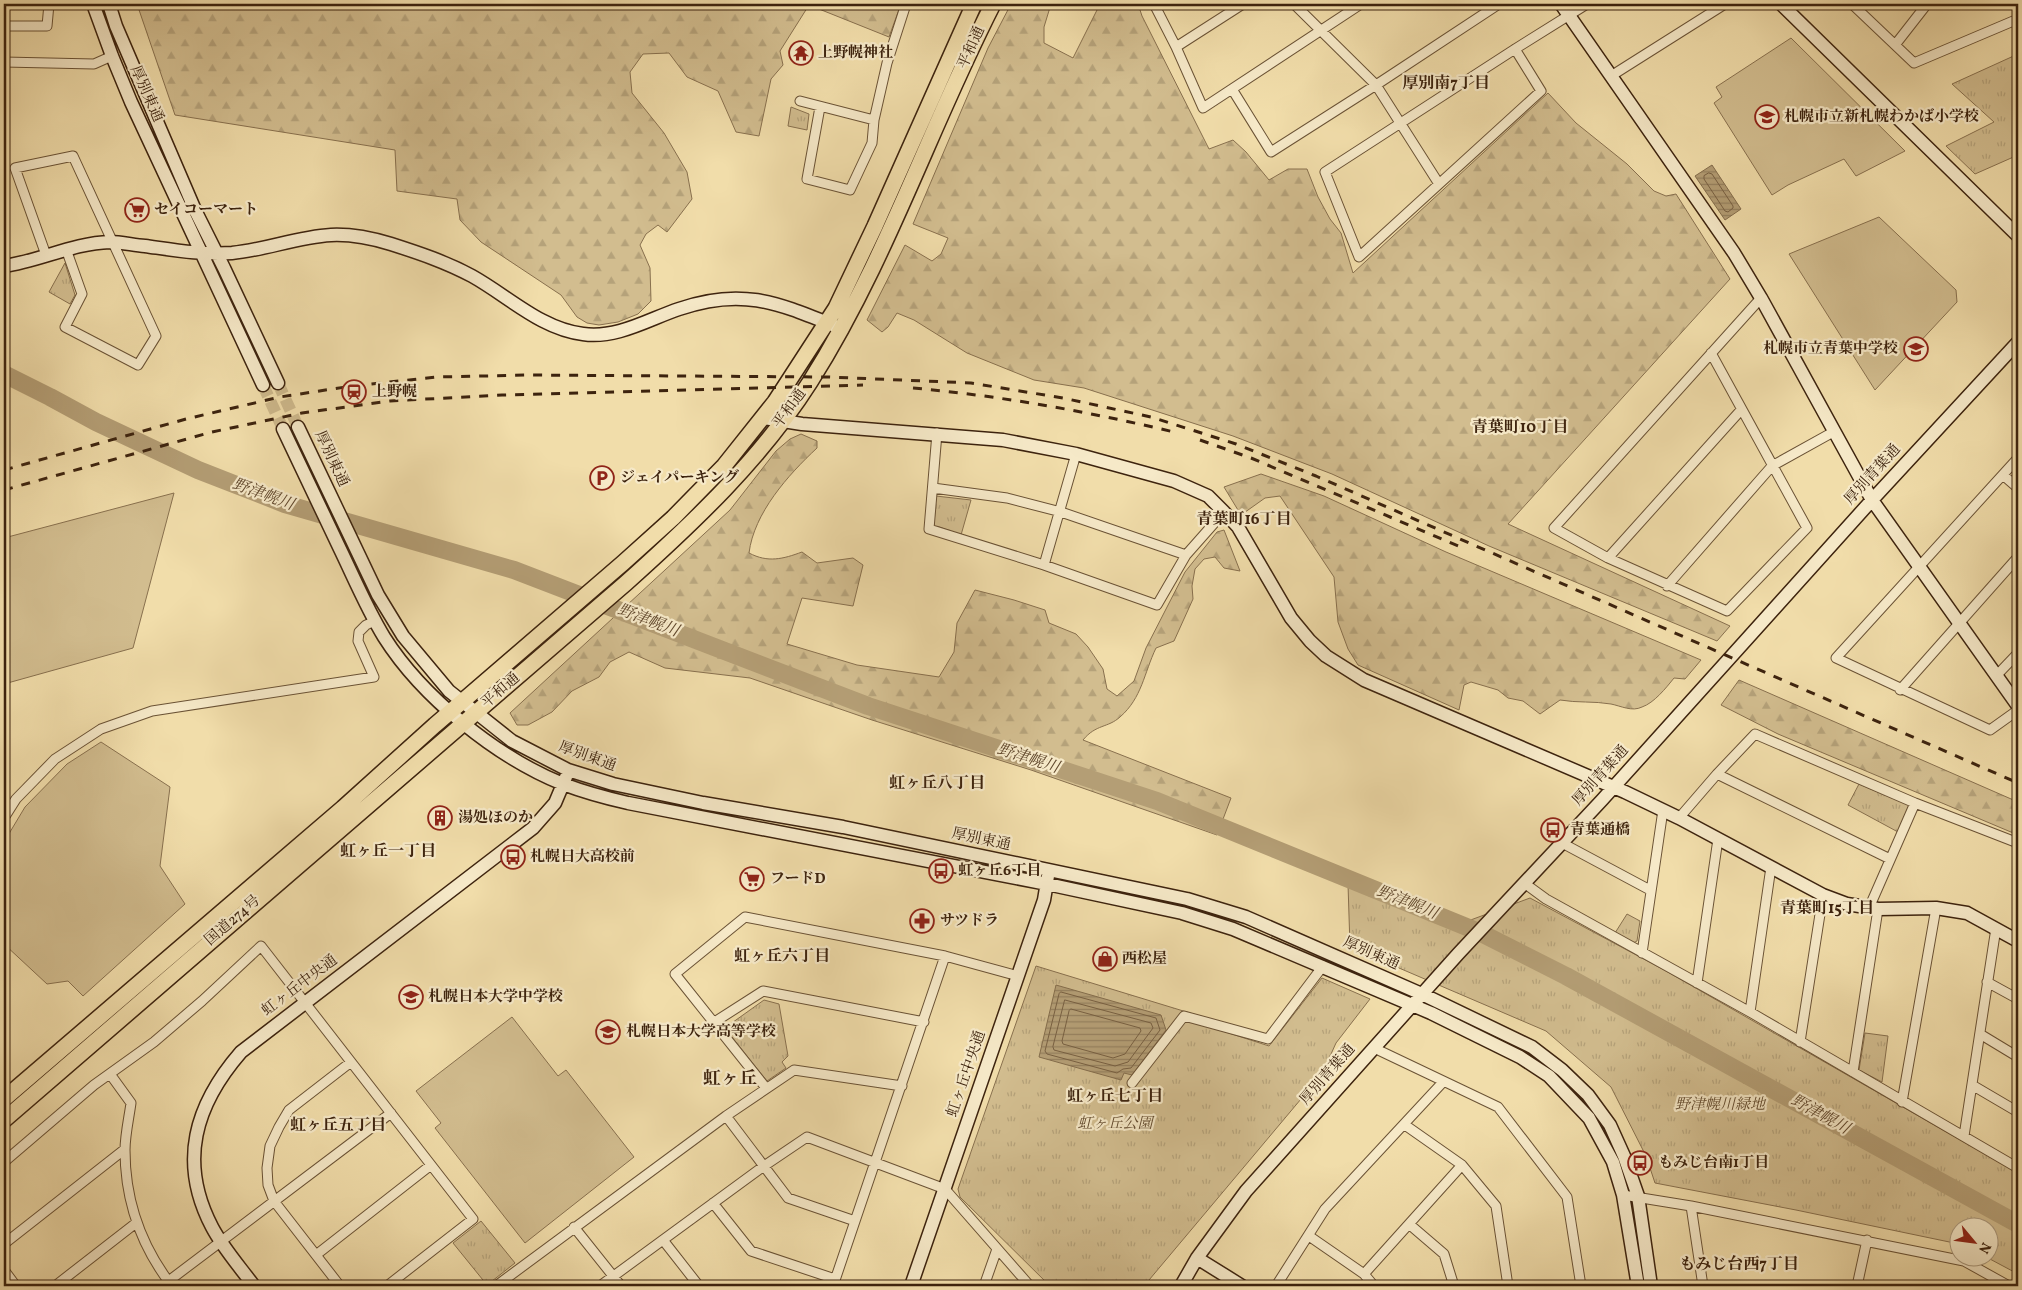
<svg xmlns="http://www.w3.org/2000/svg" width="2022" height="1290" viewBox="0 0 2022 1290" font-family="Vollkorn,'Noto Serif JP',serif">
<style>
.grass{fill:#d2bd8f;stroke:#88704e}
.forest{fill:url(#forest-firs);stroke:#88704e}
.park{fill:url(#park-tufts);stroke:#88704e}
.water{fill:url(#water-rules);stroke:#846d4c}
.lines{fill:none;stroke-linecap:round;stroke-linejoin:round}
.shore{stroke:#786042;stroke-width:1}
.river{stroke:#b49e75;stroke-width:18}
.secondary-tunnel{stroke:#cdb88b;stroke-width:12;stroke-dasharray:12 6;stroke-linecap:butt}
.street-casing{stroke:#6a5235;stroke-width:11}
.secondary-casing{stroke:#3d230e;stroke-width:15}
.highway-casing{stroke:#3d230e;stroke-width:18}
.street{stroke:#f6e9c8;stroke-width:9}
.secondary{stroke:#f6e9c8;stroke-width:12}
.highway{stroke:#f1ddaa;stroke-width:15}
.rail{stroke:#3d230e;stroke-width:3;stroke-dasharray:9 9;stroke-linecap:butt}
.labels{text-anchor:middle;dominant-baseline:central;stroke-width:4.5;stroke-linejoin:round;paint-order:stroke}
.street-label{font-size:15px;fill:#3d230e;stroke:#f6e9c8}
.poi-label{font-size:15px;font-weight:bold;fill:#3d230e;stroke:#f6e9c8;text-anchor:start}
.park-label{font-size:15px;font-style:italic;fill:#624a2e;stroke:#f6e9c8}
.neighbourhood-label{font-size:16px;font-weight:bold;fill:#3d230e;stroke:#f6e9c8}
.water-label{font-size:16px;font-style:italic;fill:#61482d;stroke:#f6e9c8}
.quarter-label{font-size:18px;font-weight:bold;fill:#3d230e;stroke:#f6e9c8}
</style>
<defs>
<pattern id="forest-firs" width="22" height="20" patternUnits="userSpaceOnUse" patternTransform="scale(1.25)"><rect width="22" height="20" fill="#d2bd8f"/><path d="M5 1l3.5 6h-7zM16 11l3.5 6h-7z" fill="#b5a27a"/></pattern>
<pattern id="park-tufts" width="24" height="20" patternUnits="userSpaceOnUse" patternTransform="scale(1.25)"><rect width="24" height="20" fill="#d2bd8f"/><path d="M3 7l-1-3M5 7V3M7 7l1-3M15 17l-1-3M17 17v-4M19 17l1-3" fill="none" stroke="#b5a27a"/></pattern>
<pattern id="water-rules" width="6" height="5" patternUnits="userSpaceOnUse" patternTransform="scale(1.25)"><rect width="6" height="5" fill="#b49e75"/><path d="M0 2.5h6" fill="none" stroke="#94805e"/></pattern>
</defs>
<rect width="100%" height="100%" fill="#f1ddaa"/>
<filter id="stains"><feTurbulence type="fractalNoise" baseFrequency=".004" numOctaves="4"/><feColorMatrix values="0 0 0 0 .2 0 0 0 0 .09 0 0 0 0 .02 0 0 0 .5 -.17"/></filter>
<radialGradient id="worn" r=".72"><stop offset=".6" stop-color="#630" stop-opacity="0"/><stop offset="1" stop-color="#630" stop-opacity=".3"/></radialGradient>
<path class="grass" d="M 1791,38 L 1905,151 L 1856,176 L 1844,159 L 1788,185 L 1772,195 L 1714,103 L 1722,97 L 1716,87 Z
M 1879,217 L 1956,290 L 1957,302 L 1875,390 L 1789,254 Z
M 174,493 L 133,648 L 4,684 L 4,538 Z
M 101,742 L 170,787 L 160,866 L 185,904 L 83,996 L 68,981 L 47,984 L 4,944 L 4,842 L 25,807 L 67,764 Z
M 512,1017 L 558,1076 L 566,1070 L 634,1157 L 525,1243 L 435,1128 L 441,1123 L 416,1091 Z"/>
<path class="forest" d="M 137,4 L 901,4 L 889,37 L 809,5 L 780,51 L 783,65 L 771,79 L 759,136 L 736,132 L 718,91 L 687,77 L 669,53 L 643,54 L 630,72 L 632,93 L 664,133 L 687,172 L 692,199 L 667,232 L 658,225 L 646,234 L 640,245 L 650,268 L 651,301 L 638,314 L 618,322 L 599,325 L 587,323 L 577,317 L 561,295 L 481,242 L 460,220 L 457,199 L 397,191 L 395,150 L 175,115 Z
M 1011,4 L 1051,4 L 1044,27 L 1044,43 L 1073,58 L 1100,4 L 1138,4 L 1142,16 L 1209,149 L 1233,140 L 1246,152 L 1269,180 L 1288,169 L 1307,169 L 1318,197 L 1330,219 L 1341,233 L 1353,273 L 1548,93 L 1576,123 L 1627,164 L 1654,191 L 1666,196 L 1676,194 L 1730,279 L 1508,524 L 1730,626 L 1717,641 L 1489,546 L 1332,474 L 1233,436 L 1084,388 L 1034,380 L 967,353 L 914,320 L 897,313 L 888,327 L 882,332 L 867,320 L 905,245 L 932,261 L 941,254 L 948,238 L 913,224 L 988,48 Z
M 801,434 L 817,441 L 817,448 C 788,475 754,513 749,553 C 768,563 783,559 802,552 L 817,563 L 853,558 L 863,565 L 853,606 L 802,598 L 787,644 L 857,665 L 939,677 L 954,652 L 957,623 L 975,590 L 1014,600 L 1045,610 L 1049,623 L 1076,634 L 1088,647 L 1103,669 L 1107,689 L 1117,696 L 1134,681 L 1146,648 L 1185,572 L 1217,532 L 1224,530 L 1240,571 L 1224,568 L 1215,557 L 1204,559 L 1195,569 L 1192,586 L 1193,599 L 1174,641 L 1156,648 C 1144,673 1142,698 1120,717 C 1108,728 1096,724 1083,740 L 1231,798 L 1217,835 L 1031,770 L 872,720 L 750,678 L 665,668 L 629,652 L 610,662 L 599,677 L 572,691 L 552,712 L 528,725 L 517,725 L 510,713 L 730,510 L 776,451 L 790,439 Z
M 1261,474 L 1324,496 L 1446,552 L 1701,660 L 1685,679 L 1674,678 C 1666,688 1654,703 1642,707 C 1632,712 1621,706 1611,704 C 1594,701 1577,703 1560,700 L 1540,714 L 1523,701 L 1508,698 L 1498,690 L 1471,682 L 1464,685 L 1459,710 L 1358,665 L 1348,649 L 1338,622 L 1334,577 L 1280,496 L 1265,498 L 1241,515 L 1224,487 Z
M 1739,680 L 2018,802 L 2018,835 L 1778,734 L 1721,705 Z"/>
<path class="park" d="M 2018,54 L 2018,155 L 1975,174 L 1946,146 L 1994,122 L 1952,84 Z
M 791,107 L 809,114 L 807,130 L 788,126 Z
M 65,263 L 75,295 L 70,304 L 49,292 Z
M 936,496 L 971,500 L 961,535 L 934,525 Z
M 1859,784 L 1909,805 L 1898,832 L 1848,805 Z
M 1348,884 L 1449,928 L 1530,898 L 1666,971 L 2018,1173 L 2018,1274 L 1988,1258 L 1990,1228 L 1960,1228 L 1959,1244 L 1796,1210 L 1655,1183 L 1646,1156 L 1611,1087 L 1546,1031 L 1350,947 Z
M 1627,914 L 1640,921 L 1637,941 L 1633,943 L 1615,933 Z
M 1036,966 L 1203,1017 L 1201,1024 L 1269,1046 L 1322,978 L 1370,999 L 1336,1043 L 1322,1074 L 1144,1286 L 1050,1286 L 960,1197 L 958,1189 Z
M 764,1000 L 779,1004 L 788,1056 L 782,1062 L 786,1068 L 767,1081 L 728,1032 L 729,1025 Z
M 1865,1033 L 1888,1036 L 1882,1082 L 1859,1070 Z
M 481,1221 L 515,1263 L 487,1285 L 453,1243 Z"/>
<path class="water" d="M 1712,165 L 1741,209 L 1725,220 L 1695,176 Z
M 1056,985 L 1161,1015 L 1166,1030 L 1132,1075 L 1124,1073 L 1121,1080 L 1039,1057 Z"/>
<g class="lines">
<path class="shore" d="M 1709,173 L 1712,174 L 1733,206 L 1733,208 L 1728,212 L 1725,211 L 1704,179 L 1704,176 Z
M 1061,992 L 1156,1018 L 1160,1030 L 1131,1068 L 1123,1069 L 1117,1073 L 1047,1054 L 1045,1051 L 1059,994 Z
M 1065,1000 L 1151,1023 L 1153,1028 L 1128,1062 L 1115,1066 L 1054,1050 L 1053,1047 Z
M 1071,1009 L 1140,1028 L 1141,1031 L 1125,1054 L 1113,1058 L 1063,1044 L 1062,1041 L 1069,1011 Z"/>
<path class="river" d="M 4,374 L 50,397 L 96,422 L 198,470 L 285,504 L 514,570 L 868,706 L 1157,801 L 1479,932 L 1566,976 L 2018,1224"/>
<path class="secondary-tunnel" d="M 278,383 L 298,427
M 263,385 L 283,429"/>
<g class="street-casing">
<path id="street" d="M 1154,4 L 1176,47 L 1203,108 L 1361,4
M 1294,4 L 1376,85 L 1439,184
M 1852,4 L 1914,63 L 2018,19
M 4,26 L 47,26 L 49,4
M 1895,45 L 1927,4
M 1176,47 L 1243,4
M 1515,49 L 1541,91 L 1359,257 L 1325,172 L 1515,49 L 1587,4
M 4,62 L 94,64 L 112,56
M 1611,76 L 1725,4
M 1232,89 L 1271,152 L 1376,85 L 1499,4
M 800,101 L 874,120
M 820,107 L 807,179 L 850,190 L 872,143 L 874,120 L 887,63 L 906,4
M 46,255 L 15,168 L 73,156 L 156,336 L 138,365 L 65,327 L 82,294 L 66,249
M 1711,353 L 1807,528 L 1727,611 L 1608,558 L 1554,528 L 1761,298
M 937,433 L 929,529 L 1044,565 L 1157,605 L 1186,555 L 1224,512
M 2018,458 L 1836,658 L 1990,730 L 2018,710
M 2003,475 L 2018,488
M 933,488 L 1007,498 L 1061,512 L 1186,555
M 1608,558 L 1741,410
M 1044,565 L 1076,454
M 1667,586 L 1772,466 L 1835,431
M 1997,675 L 2018,653
M 1900,690 L 2018,557
M 1717,774 L 1890,859
M 4,818 L 16,799 L 55,759 L 101,729 L 152,711 L 374,677 L 358,641 L 359,632 L 366,625 L 375,621
M 1679,818 L 1717,774 L 1755,734 L 1915,803 L 2018,843
M 1562,843 L 1650,890
M 1524,883 L 1546,899 L 1750,1012 L 2018,1168
M 1869,908 L 1915,803
M 1642,953 L 1663,810
M 1987,982 L 2018,999
M 1697,983 L 1718,839
M 1750,1012 L 1771,867
M 713,1023 L 763,991 L 924,1022
M 1980,1034 L 2018,1057
M 1800,1042 L 1823,895
M 1374,1048 L 1498,1107 L 1567,1197 L 1581,1286
M 1853,1072 L 1878,909
M 110,1074 L 131,1103 C 129,1118 125,1135 125,1150 C 125,1201 141,1246 172,1286
M 1132,1083 L 1184,1016 L 1268,1039 L 1323,966
M 1972,1085 L 2018,1112
M 766,1088 L 675,974 L 745,917 L 945,956 L 1018,976
M 1902,1102 L 1936,908
M 726,1116 L 788,1198 L 855,1221
M 1405,1125 L 1462,1165 L 1496,1206 L 1508,1286
M 1964,1136 L 1996,928
M 4,1162 L 94,1085 L 154,1042 L 202,1001 L 261,946 L 473,1219 L 387,1286
M 1623,1195 L 1691,1206 L 1964,1261 L 2009,1286
M 713,1203 L 751,1251 L 835,1279
M 1691,1206 L 1703,1286
M 1409,1224 L 1444,1254 L 1454,1286
M 574,1227 L 621,1286
M 1309,1236 L 1364,1274 L 1374,1286
M 663,1240 L 699,1286
M 4,1244 L 125,1149
M 316,1255 L 431,1165
M 4,1270 L 16,1286
M 1364,1274 L 1462,1165
M 55,1286 L 136,1223
M 162,1286 L 391,1113
M 340,1286 L 274,1201 L 268,1185 L 267,1168 L 270,1146 L 279,1127 L 289,1110 L 351,1062
M 496,1286 L 726,1116 L 794,1070 L 902,1086
M 600,1286 L 764,1166 L 807,1137 L 945,1189 L 1030,1286
M 833,1286 L 945,956
M 984,1286 L 997,1249
M 1276,1286 L 1325,1209 L 1443,1082
M 1857,1286 L 1867,1240"/>
</g>
<g class="secondary-casing">
<path id="secondary" d="M 93,4 L 112,56 L 131,102 L 263,385
M 109,4 L 116,26 L 195,210 L 224,268 L 278,383
M 1561,4 L 1734,253 L 1761,298 L 1872,500 L 2018,706
M 1781,4 L 2018,236
M 4,266 C 40,261 73,243 110,242 C 121,242 133,245 145,246 C 174,250 202,255 232,253 C 265,250 297,237 331,235 C 351,234 371,238 391,244 C 419,253 446,262 472,276 C 508,296 541,329 583,334 C 617,339 649,319 679,309 C 742,287 778,303 835,326
M 764,418 L 802,424 L 1003,440 L 1076,454 L 1174,481 L 1208,496 L 1224,512 L 1238,527 L 1291,618 L 1310,641 L 1326,656 L 1364,680 L 1625,792 L 1679,818 L 1823,895 L 1847,904 L 1878,909 L 1936,908 L 1967,913 L 2018,941
M 298,427 L 378,595 L 403,636 L 449,691 L 512,741 L 568,770 L 613,784 L 703,803 L 843,827 L 1187,899 L 1246,917 L 1424,995 L 1532,1047 L 1562,1070 L 1588,1095 L 1610,1125 L 1624,1156 L 1638,1196 L 1651,1286
M 283,429 C 302,469 321,509 340,549 C 354,578 367,609 384,637 C 422,697 496,757 563,784 C 584,792 606,798 628,803 L 1047,884 L 1182,913 L 1233,929 L 1431,1013 L 1520,1057 L 1549,1076 L 1589,1118 L 1613,1162 L 1623,1195 L 1638,1286
M 1197,1258 L 1242,1286
M 254,1286 C 240,1267 223,1248 212,1227 C 178,1162 195,1105 241,1052 L 533,828 L 555,803 L 566,777
M 911,1286 L 1044,900 L 1048,876
M 1181,1286 L 1197,1258 L 1246,1191 L 1458,954 L 1602,800 L 1872,500 L 2018,342"/>
</g>
<g class="highway-casing">
<path id="highway" d="M 4,1099 L 343,808 L 435,725 L 623,563 L 673,518 L 724,466 L 775,402 L 836,308 L 875,226 L 974,4
M 4,1120 L 626,583 C 694,522 761,459 810,382 C 886,262 929,129 993,4"/>
</g>
<use href="#street" class="street"/>
<use href="#secondary" class="secondary"/>
<use href="#highway" class="highway"/>
<path class="rail" d="M 913,388 C 1002,396 1091,412 1178,433
M 1200,440 L 1251,458 L 1463,548
M 4,470 L 186,419 L 280,397 L 352,386 L 437,377 L 529,375 L 830,377 L 971,383 L 1063,398 L 1151,417 L 1236,444 L 1316,476 L 2018,783
M 4,490 L 212,432 L 302,413 L 390,401 L 502,395 L 863,385"/>
</g>
<defs>
<g id="temple-ring" transform="scale(1.25)"><circle r="9.5" fill="#f6e9c8" stroke="#8f2418" stroke-width="1.5"/><path d="M0-6L5-2H3V0L6.5 2.5H4V6H1.5V3h-3V6H-4V2.5H-6.5L-3 0V-2H-5Z" fill="#8f2418"/></g>
<g id="school-ring" transform="scale(1.25)"><circle r="9.5" fill="#f6e9c8" stroke="#8f2418" stroke-width="1.5"/><path d="M0-5L7-2L0 1L-7-2ZM-4 1L0 2.5L4 1V4Q0 6-4 4Z" fill="#8f2418"/></g>
<g id="supermarket-ring" transform="scale(1.25)"><circle r="9.5" fill="#f6e9c8" stroke="#8f2418" stroke-width="1.5"/><path d="M-6-5.5h2.5l.6 2H6L4.5 2H-2.5L-4.4-4H-6ZM-1.5 3.2a1.3 1.3 0 1 0 .1 0ZM3 3.2a1.3 1.3 0 1 0 .1 0Z" fill="#8f2418"/></g>
<g id="station-ring" transform="scale(1.25)"><circle r="9.5" fill="#f6e9c8" stroke="#8f2418" stroke-width="1.5"/><path d="M-3-6H3Q5-6 5-4V2Q5 4 3 4L4.5 6H3L1.5 4h-3L-3 6H-4.5L-3 4Q-5 4-5 2V-4Q-5-6-3-6ZM-3.5-4v3h7v-3ZM-3.5 1v1.5H-2V1ZM2 1v1.5H3.5V1Z" fill="#8f2418"/></g>
<g id="parking-ring" transform="scale(1.25)"><circle r="9.5" fill="#f6e9c8" stroke="#8f2418" stroke-width="1.5"/><path d="M-3.5-5.5H1a3.5 3.5 0 0 1 0 7H-1V5.5H-3.5ZM-1-3.4V-.6H.8a1.4 1.4 0 0 0 0-2.8Z" fill="#8f2418"/></g>
<g id="building-ring" transform="scale(1.25)"><circle r="9.5" fill="#f6e9c8" stroke="#8f2418" stroke-width="1.5"/><path d="M-4-6H4V6H1V3H-1V6H-4ZM-2.5-4.3h1.7v1.8h-1.7ZM.8-4.3h1.7v1.8H.8ZM-2.5-1h1.7V.8h-1.7ZM.8-1h1.7V.8H.8Z" fill="#8f2418"/></g>
<g id="bus-ring" transform="scale(1.25)"><circle r="9.5" fill="#f6e9c8" stroke="#8f2418" stroke-width="1.5"/><path d="M-5-6H5V4H4V6H2V4H-2V6H-4V4H-5ZM-3.5-4V0h7V-4ZM-3.5 1.2v1.5H-2V1.2ZM2 1.2v1.5H3.5V1.2Z" fill="#8f2418"/></g>
<g id="pharmacy-ring" transform="scale(1.25)"><circle r="9.5" fill="#f6e9c8" stroke="#8f2418" stroke-width="1.5"/><path d="M-2-6h4v4h4v4h-4v4h-4v-4h-4v-4h4Z" fill="#8f2418"/></g>
<g id="shop-ring" transform="scale(1.25)"><circle r="9.5" fill="#f6e9c8" stroke="#8f2418" stroke-width="1.5"/><path d="M-5-2.5h2.3a2.7 3.5 0 0 1 5.4 0H5L5.5 6h-11ZM-1.5-2.5h3a1.5 2.3 0 0 0-3 0Z" fill="#8f2418"/></g>
</defs>
<g fill-rule="evenodd">
<use href="#temple-ring" x="801" y="53"/>
<use href="#school-ring" x="1767" y="117"/>
<use href="#supermarket-ring" x="137" y="210"/>
<use href="#school-ring" x="1916" y="349"/>
<use href="#station-ring" x="354" y="392"/>
<use href="#parking-ring" x="602" y="478"/>
<use href="#building-ring" x="440" y="818"/>
<use href="#bus-ring" x="1553" y="830"/>
<use href="#bus-ring" x="513" y="857"/>
<use href="#bus-ring" x="941" y="871"/>
<use href="#supermarket-ring" x="752" y="879"/>
<use href="#pharmacy-ring" x="922" y="921"/>
<use href="#shop-ring" x="1105" y="959"/>
<use href="#school-ring" x="411" y="997"/>
<use href="#school-ring" x="608" y="1032"/>
<use href="#bus-ring" x="1640" y="1163"/>
</g>
<g class="labels">
<g class="street-label">
<text transform="translate(972 48) rotate(-66)">平和通</text>
<text transform="translate(146 94) rotate(66)">厚別東通</text>
<text transform="translate(790 409) rotate(-54)">平和通</text>
<text transform="translate(331 459) rotate(65)">厚別東通</text>
<text transform="translate(1873 475) rotate(-48)">厚別青葉通</text>
<text transform="translate(501 691) rotate(-41)">平和通</text>
<text transform="translate(587 757) rotate(20)">厚別東通</text>
<text transform="translate(1601 776) rotate(-48)">厚別青葉通</text>
<text transform="translate(981 840) rotate(12)">厚別東通</text>
<text transform="translate(233 921) rotate(-41)">国道274号</text>
<text transform="translate(1371 954) rotate(24)">厚別東通</text>
<text transform="translate(300 986) rotate(-37)">虹ヶ丘中央通</text>
<text transform="translate(967 1074) rotate(-71)">虹ヶ丘中央通</text>
<text transform="translate(1328 1075) rotate(-49)">厚別青葉通</text>
</g>
<g class="poi-label">
<text x="818" y="53">上野幌神社</text>
<text x="1784" y="117">札幌市立新札幌わかば小学校</text>
<text x="154" y="210">セイコーマート</text>
<text x="1898" y="349" text-anchor="end">札幌市立青葉中学校</text>
<text x="372" y="392">上野幌</text>
<text x="620" y="478">ジェイパーキング</text>
<text x="458" y="818">湯処ほのか</text>
<text x="1570" y="830">青葉通橋</text>
<text x="530" y="857">札幌日大高校前</text>
<text x="958" y="871">虹ヶ丘6丁目</text>
<text x="770" y="879">フードD</text>
<text x="940" y="921">サツドラ</text>
<text x="1122" y="959">西松屋</text>
<text x="428" y="997">札幌日本大学中学校</text>
<text x="626" y="1032">札幌日本大学高等学校</text>
<text x="1658" y="1163">もみじ台南1丁目</text>
</g>
<g class="park-label">
<text x="1720" y="1105">野津幌川緑地</text>
<text x="1115" y="1124">虹ヶ丘公園</text>
</g>
<g class="neighbourhood-label">
<text x="1446" y="84">厚別南7丁目</text>
<text x="1520" y="428">青葉町10丁目</text>
<text x="1244" y="520">青葉町16丁目</text>
<text x="937" y="784">虹ヶ丘八丁目</text>
<text x="388" y="852">虹ヶ丘一丁目</text>
<text x="1827" y="909">青葉町15丁目</text>
<text x="782" y="957">虹ヶ丘六丁目</text>
<text x="1115" y="1097">虹ヶ丘七丁目</text>
<text x="338" y="1126">虹ヶ丘五丁目</text>
<text x="1739" y="1265">もみじ台西7丁目</text>
</g>
<g class="water-label">
<text transform="translate(263 495) rotate(20)">野津幌川</text>
<text transform="translate(648 621) rotate(21)">野津幌川</text>
<text transform="translate(1028 759) rotate(18)">野津幌川</text>
<text transform="translate(1407 903) rotate(22)">野津幌川</text>
<text transform="translate(1820 1115) rotate(29)">野津幌川</text>
</g>
<g class="quarter-label">
<text x="730" y="1079">虹ヶ丘</text>
</g>
</g>
<rect width="2022" height="1290" fill="none" stroke="#f1ddaa" stroke-width="20"/>
<rect x="5" y="5" width="2012" height="1280" fill="none" stroke="#3d230e" stroke-width="2.5"/>
<rect x="10" y="10" width="2002" height="1270" fill="none" stroke="#3d230e"/>
<g transform="translate(1974 1242) rotate(119)"><circle r="24" fill="#f6e9c8" stroke="#ac9a7e"/>
<path d="M0-4L9 19L0 12L-9 19Z" fill="#8f2418"/>
<text y="-8" font-size="14" font-weight="bold" text-anchor="middle" fill="#3d230e">N</text>
</g>
<rect width="100%" height="100%" filter="url(#stains)"/>
<rect width="100%" height="100%" fill="url(#worn)"/>
</svg>
